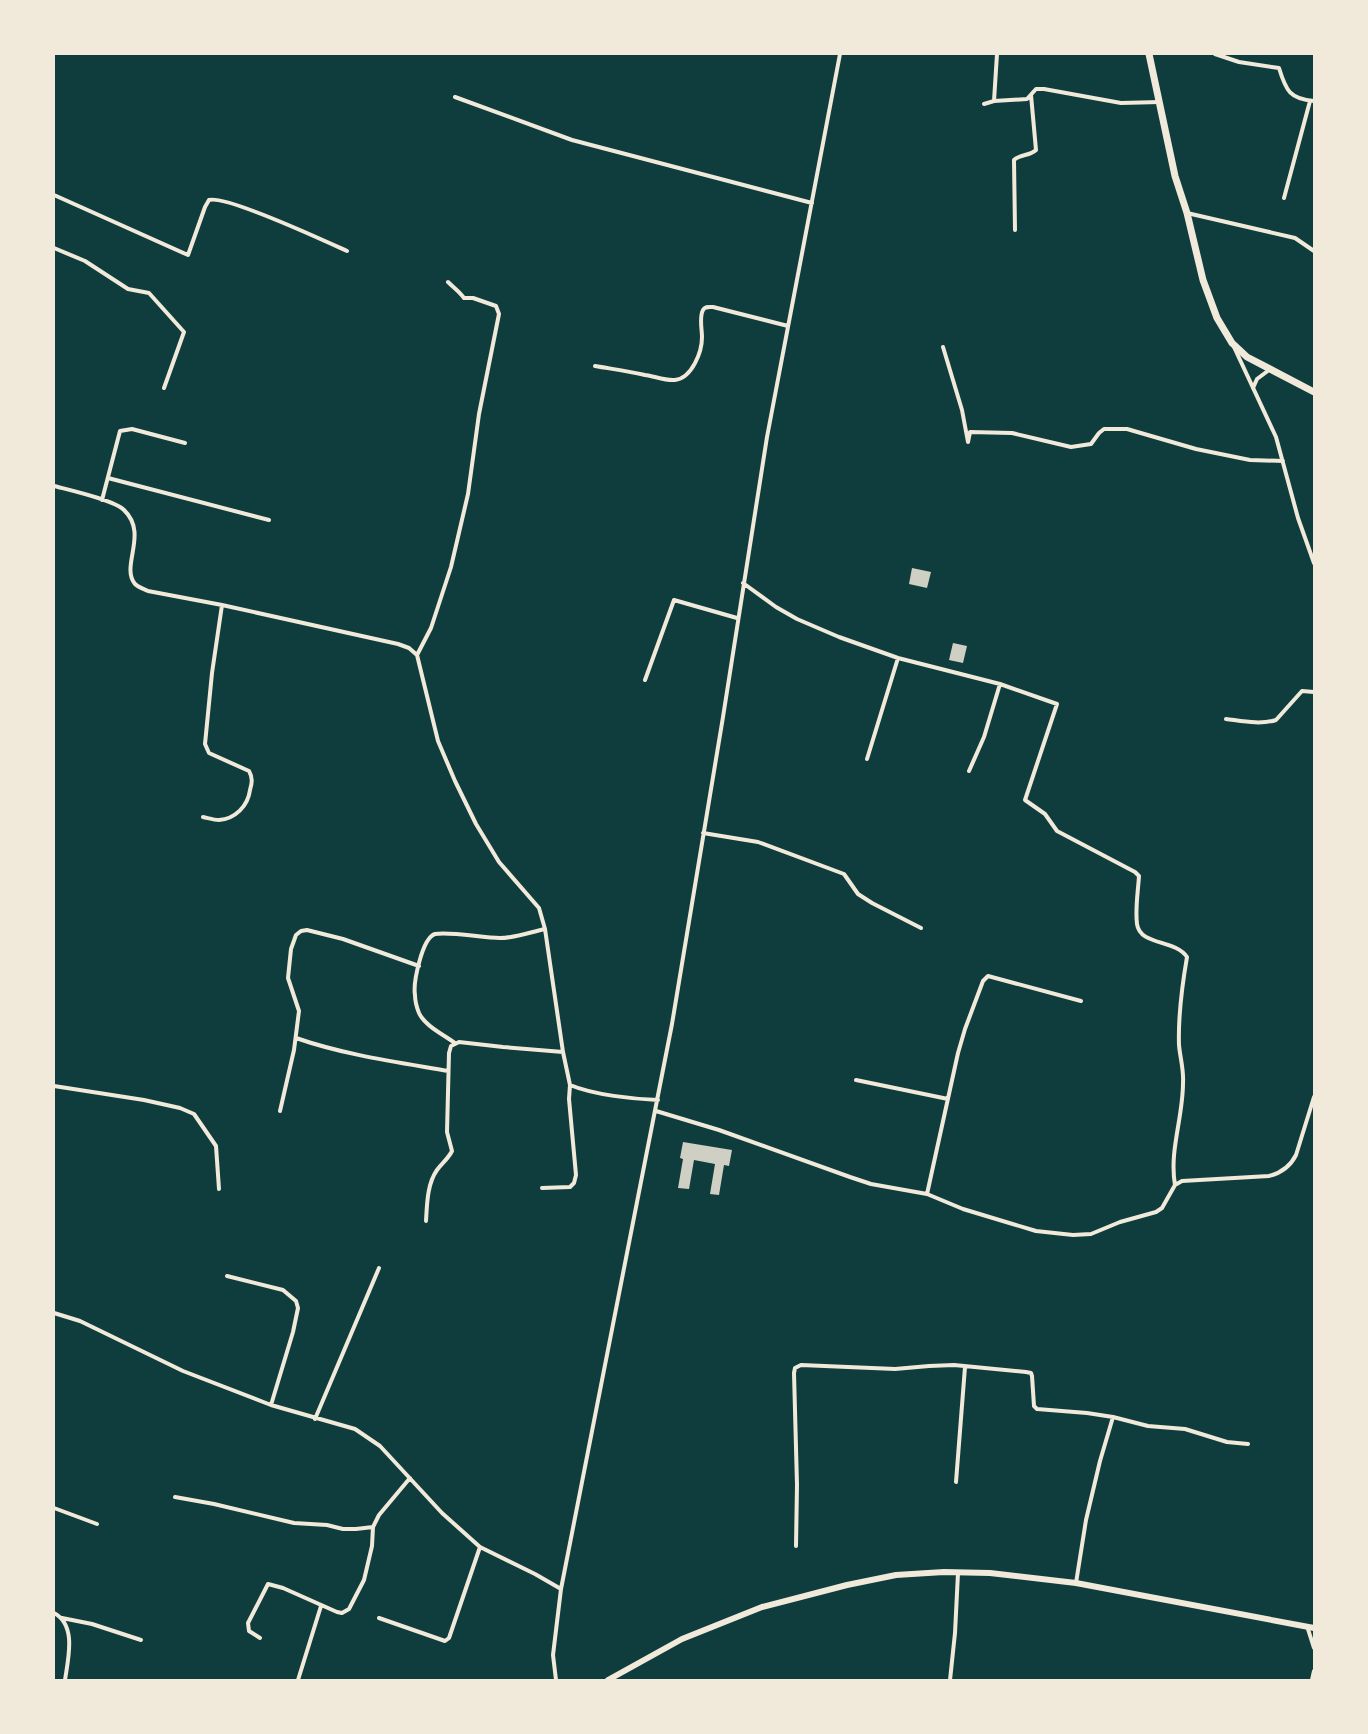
<svg xmlns="http://www.w3.org/2000/svg" width="1368" height="1734" viewBox="0 0 1368 1734" font-family="'Work Sans',sans-serif">
<style>
.building{fill:#cfcfc3}
.lines{fill:none;stroke-linecap:round;stroke-linejoin:round}
.minor{stroke:#f1e9da;stroke-width:4}
.primary{stroke:#f1e9da;stroke-width:6}
.trunk{stroke:#f1e9da;stroke-width:7}
</style>
<rect width="100%" height="100%" fill="#0f3d3e"/>
<path class="building" d="M 912,568 L 931,572 L 927,588 L 909,584 Z
M 953,643 L 967,646 L 963,663 L 949,660 Z
M 683,1142 L 732,1150 L 729,1166 L 724,1165 L 719,1195 L 710,1194 L 715,1164 L 694,1160 L 689,1189 L 678,1188 L 683,1159 L 680,1158 Z"/>
<g class="lines">
<path class="minor" d="M 1215,54 L 1239,62 L 1279,68 C 1286,91 1290,99 1314,101
M 455,97 L 572,140 L 812,203
M 994,101 L 1027,99 L 1036,89 L 1044,89 L 1121,103 L 1160,102
M 984,104 L 994,101 L 997,54
M 54,195 L 188,255 L 205,207 L 209,200 C 226,195 325,241 347,251
M 1284,198 L 1310,101
M 1187,213 L 1295,238 L 1314,251
M 1015,230 L 1014,160 C 1020,154 1030,156 1036,150 L 1031,95
M 54,248 L 85,261 L 128,289 L 149,293 L 184,332 L 164,388
M 943,347 L 962,410 L 968,442 L 970,432 L 1012,433 L 1071,447 L 1091,444 L 1099,433 L 1104,429 L 1127,429 L 1196,449 L 1250,460 L 1283,461
M 1234,347 L 1276,437 L 1298,518 L 1314,563
M 595,366 C 612,369 628,371 645,375 C 654,376 665,381 675,380 C 692,378 702,352 702,337 C 702,329 699,317 703,310 C 705,306 709,307 713,307 L 788,326
M 1253,388 L 1257,379 L 1269,370
M 108,478 L 269,520
M 54,486 C 69,490 114,500 124,510 C 149,534 120,566 135,584 C 138,587 144,589 148,591 L 222,605 L 398,644 L 409,648 L 417,655 L 438,741 L 455,781 L 476,824 L 499,862 L 539,908 L 545,929 L 563,1052 L 570,1085 L 569,1099 L 576,1175 L 574,1183 L 570,1187 L 542,1188
M 102,500 L 120,431 L 132,429 L 185,443
M 743,583 L 776,607 L 797,619 L 839,637 L 898,658 L 1000,684 L 1057,704 L 1025,800 L 1045,814 L 1057,831 L 1135,872 L 1139,876 C 1138,892 1135,909 1137,924 C 1140,946 1175,939 1187,957 C 1182,986 1178,1015 1179,1045 C 1180,1057 1184,1070 1183,1083 C 1183,1118 1169,1151 1175,1185
M 417,655 L 431,628 L 451,567 L 468,494 L 479,414 L 499,314 L 496,306 L 473,298 L 464,298 C 459,291 454,288 448,282
M 645,680 L 674,600 L 737,618
M 1226,719 C 1242,721 1260,725 1276,720 L 1302,691 L 1314,692
M 867,759 L 898,658
M 969,771 L 984,737 L 1000,684
M 203,817 C 208,818 214,820 219,820 C 235,819 248,806 250,790 C 252,783 253,778 249,771 L 209,753 L 205,744 L 212,673 L 222,605
M 703,833 L 758,842 L 844,874 L 858,894 L 872,903 L 921,928
M 296,1038 C 345,1055 396,1062 448,1071
M 455,1043 C 444,1035 425,1026 419,1013 C 417,1008 415,1000 415,995 C 413,983 422,938 435,934 C 449,931 483,938 500,938 C 515,938 531,932 545,929
M 856,1080 L 948,1099
M 570,1085 C 594,1095 633,1099 658,1100
M 54,1086 L 144,1100 L 180,1108 L 194,1114 L 216,1146 L 219,1189
M 280,1111 L 294,1050 L 299,1011 L 288,978 L 291,949 L 296,935 L 301,931 L 307,930 L 343,939 L 419,966
M 656,1111 L 719,1130 L 850,1177 L 871,1184 L 927,1194 L 963,1209 L 1036,1231 L 1073,1235 L 1091,1234 L 1120,1222 L 1156,1212 L 1162,1208 L 1175,1185 L 1182,1181 L 1269,1176 C 1281,1173 1290,1167 1296,1155 L 1314,1097
M 927,1194 L 958,1053 L 965,1029 L 983,981 L 988,976 L 1081,1001
M 426,1221 C 427,1205 427,1184 437,1170 C 442,1163 448,1159 452,1151 L 447,1132 L 449,1053 L 451,1046 L 459,1042 L 503,1047 L 563,1052
M 227,1276 L 283,1290 L 296,1301 L 298,1308 L 293,1332 L 271,1405
M 54,1313 L 80,1321 L 183,1371 L 271,1405 L 355,1429 L 380,1446 L 442,1513 L 480,1547 L 535,1574 L 561,1589
M 315,1419 L 379,1268
M 956,1482 L 965,1367
M 175,1497 L 214,1504 L 294,1523 L 327,1525 L 343,1529 L 356,1529 L 373,1527
M 54,1508 L 97,1524
M 796,1546 L 797,1485 L 794,1373 L 795,1368 L 801,1365 L 895,1369 L 929,1366 L 954,1365 L 1026,1372 L 1031,1373 L 1032,1376 L 1034,1406 L 1037,1409 L 1087,1413 L 1113,1417
M 1076,1583 L 1086,1520 L 1100,1461 L 1113,1417 L 1148,1426 L 1185,1429 L 1227,1442 L 1248,1444
M 54,1613 C 77,1625 68,1659 65,1680
M 62,1618 L 92,1624 L 141,1640
M 379,1618 L 445,1641 L 449,1638 L 480,1547
M 1307,1626 L 1314,1648
M 260,1638 L 249,1631 L 248,1623 L 268,1584 L 283,1588 L 337,1612 L 342,1613 L 349,1609 L 364,1580 L 372,1546 L 373,1527 L 379,1515 L 410,1478
M 298,1680 L 321,1606
M 556,1680 L 553,1655 L 561,1589 L 672,1024 L 723,717 L 767,437 L 840,54
M 950,1680 L 955,1633 L 958,1573
M 1312,1680 L 1314,1671"/>
<path class="primary" d="M 608,1680 L 682,1639 L 762,1607 L 847,1585 L 896,1575 L 944,1572 L 990,1573 L 1076,1583 L 1314,1628"/>
<path class="trunk" d="M 1149,54 L 1175,176 L 1187,213 L 1203,280 L 1217,318 L 1232,343 L 1247,357 L 1314,392"/>
</g>
<rect width="1368" height="1734" fill="none" stroke="#f1e9da" stroke-width="110"/>
</svg>
